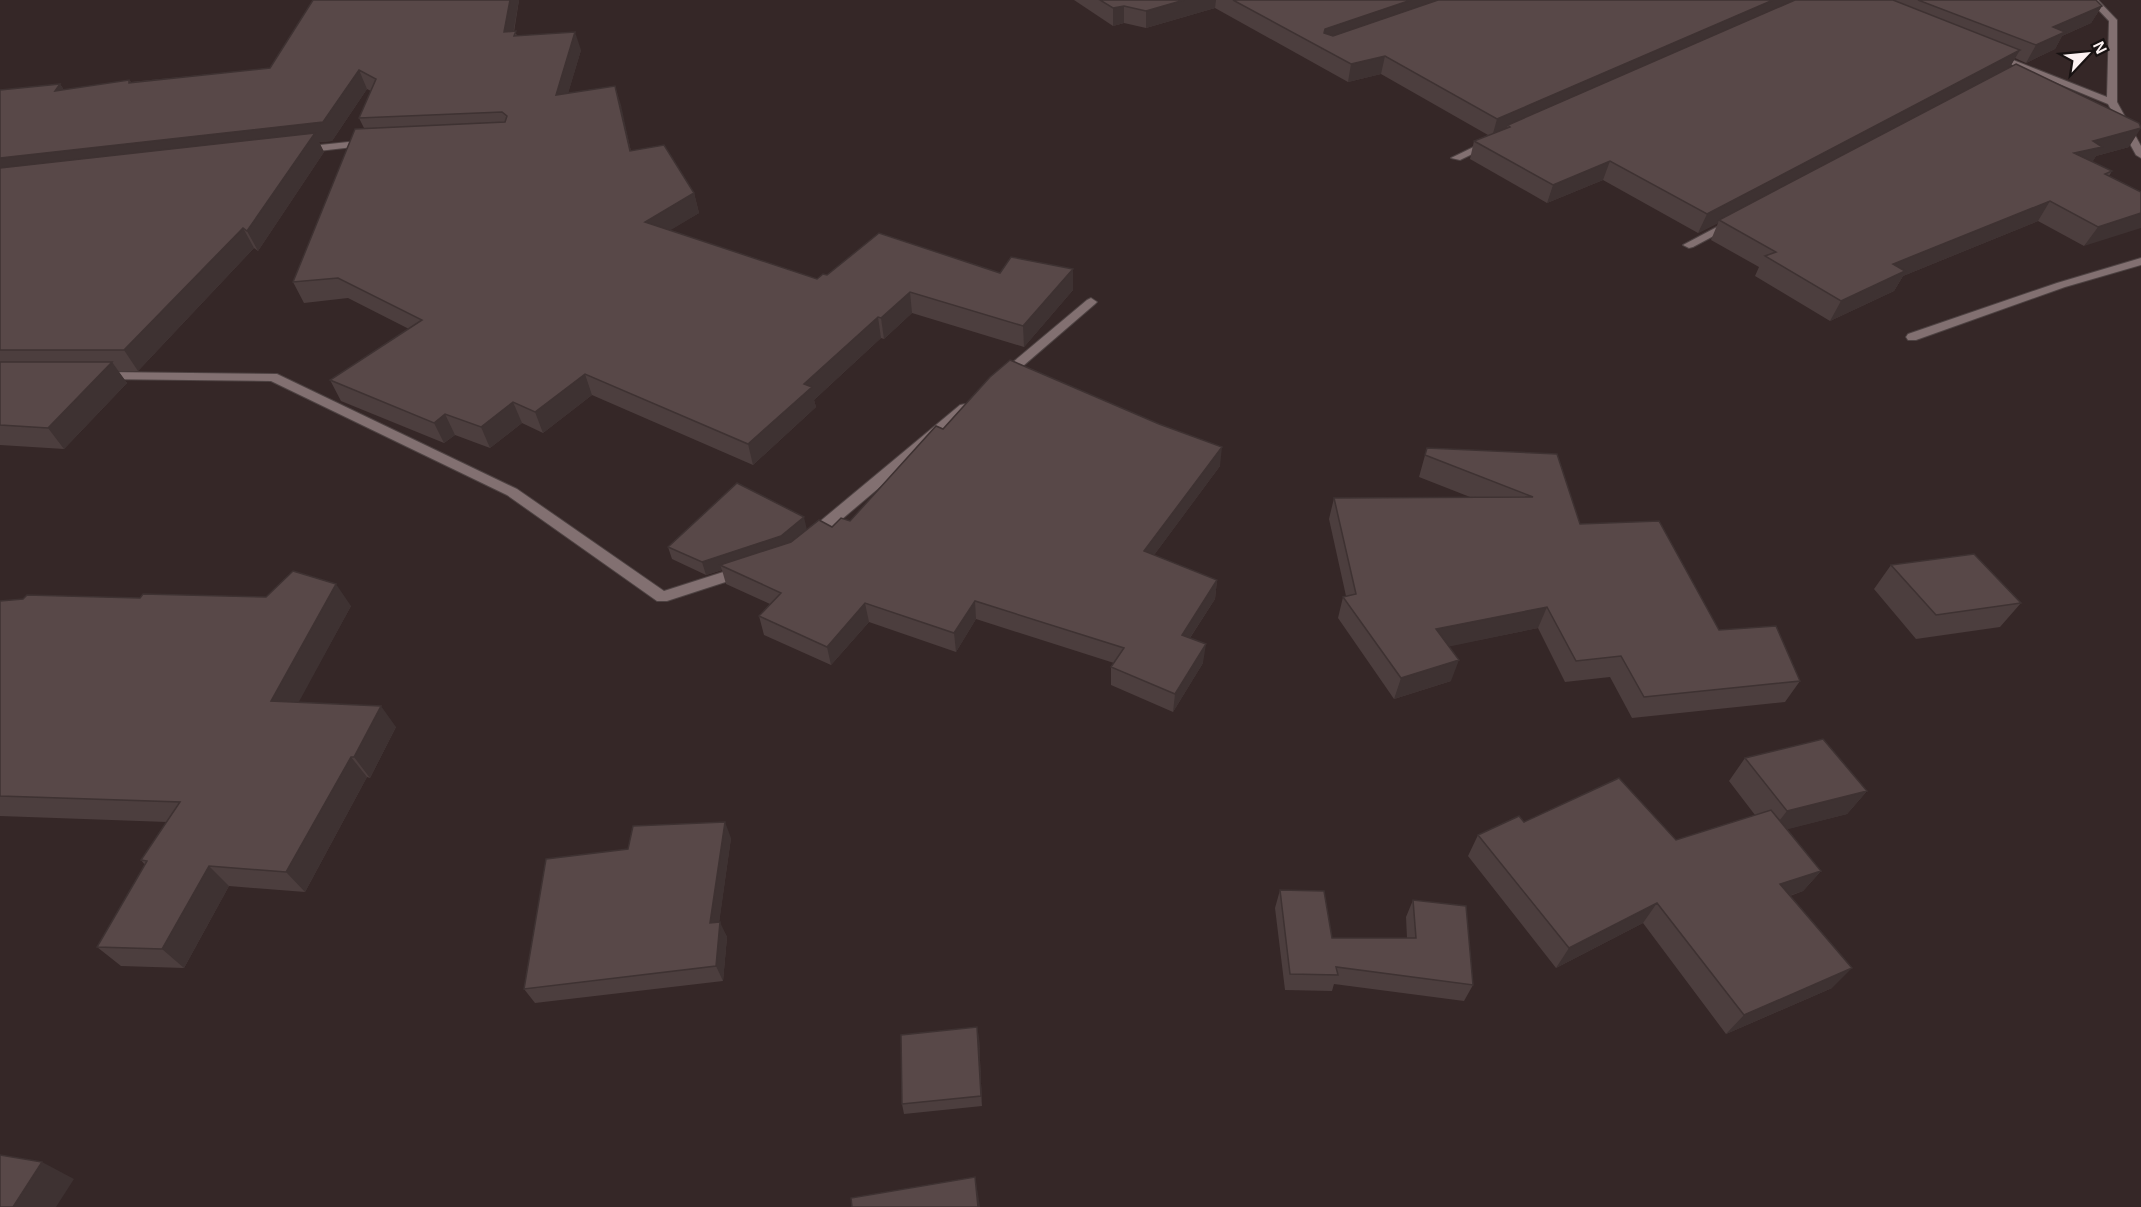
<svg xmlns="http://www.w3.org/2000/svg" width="2141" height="1207" viewBox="0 0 2141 1207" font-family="Helvetica,sans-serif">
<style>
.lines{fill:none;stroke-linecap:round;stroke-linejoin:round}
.minor-casing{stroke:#4d4242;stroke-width:2}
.minor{fill:#827071;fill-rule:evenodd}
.wall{fill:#4c3e3e}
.shaded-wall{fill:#3e3232}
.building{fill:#584848;stroke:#3e3232;stroke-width:1.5}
</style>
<rect width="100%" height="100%" fill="#352727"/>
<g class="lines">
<g class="minor-casing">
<path id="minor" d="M 2089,0 L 2098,0 L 2117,20 L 2117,102 L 2141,146 L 2141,158 L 2136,155 L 2108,104 L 1991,56 L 1998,54 L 2107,97 L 2109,21 Z
M 367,140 L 372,143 L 371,145 L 301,153 L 296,150 L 301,147 Z
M 1486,141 L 1495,143 L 1460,160 L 1451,158 Z
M 1732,219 L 1736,220 L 1736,224 L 1693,247 L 1689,248 L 1683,245 Z
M 2141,258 L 2141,265 L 2065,287 L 1916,340 L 1908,340 L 1906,337 L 1908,334 L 2057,283 Z
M 1091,298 L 1097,302 L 1095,304 L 1008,379 L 1000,379 L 998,376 L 1000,373 L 1087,300 Z
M 103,372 L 277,374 L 517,489 L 664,591 L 742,566 L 749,571 L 747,575 L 667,601 L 657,601 L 507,495 L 271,381 L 99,379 L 97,376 L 99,373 Z
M 965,404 L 971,408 L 970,411 L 816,541 L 806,541 L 804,537 L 806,533 L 960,405 Z"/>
</g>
<use href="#minor" class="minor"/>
</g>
<path class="wall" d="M 519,0 L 514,32 L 517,35 L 581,50 L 568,93 L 615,86 L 631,151 L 694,193 L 699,213 L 670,230 L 817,279 L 827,275 L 1000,273 L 1073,290 L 1024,347 L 912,313 L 884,339 L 881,338 L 814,400 L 816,407 L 753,465 L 592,395 L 543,433 L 522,423 L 490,448 L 455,435 L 444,443 L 341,401 L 330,380 L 409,329 L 348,298 L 304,303 L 293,282 L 364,128 L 359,118 L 371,91 L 367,89 L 332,141 L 319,142 L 324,152 L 258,251 L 254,248 L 138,371 L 118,371 L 127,383 L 64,449 L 0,445 L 0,90 L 60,84 L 64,90 L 129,80 L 131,82 L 270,68 Z
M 1074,0 L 2096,0 L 2102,6 L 2091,23 L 2062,36 L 2055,49 L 2026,63 L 2015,58 L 2010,67 L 2129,147 L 2096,156 L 2092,162 L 2112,171 L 2109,176 L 2141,192 L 2084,246 L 2038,221 L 1903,276 L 1894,291 L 1830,321 L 1755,276 L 1759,267 L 1711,240 L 1718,223 L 1698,233 L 1603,180 L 1547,203 L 1470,159 L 1474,141 L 1488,135 L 1381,74 L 1348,82 L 1215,8 L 1146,28 L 1124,23 L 1113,26 Z
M 943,429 L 1220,466 L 1154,555 L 1217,580 L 1215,599 L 1190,638 L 1203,663 L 1173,712 L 1111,685 L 1111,667 L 1114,663 L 976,619 L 956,652 L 869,622 L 831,665 L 764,635 L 759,616 L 770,604 L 726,584 L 722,570 L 706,575 L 672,559 L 668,547 L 832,527 L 850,521 Z
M 1427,448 L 1557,454 L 1580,524 L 1719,630 L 1800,681 L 1785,702 L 1632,718 L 1610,677 L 1565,682 L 1538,628 L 1449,646 L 1451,681 L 1394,699 L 1338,618 L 1343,597 L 1346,596 L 1329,519 L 1334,498 L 1470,497 L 1419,477 Z
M 1891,565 L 2021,603 L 2000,627 L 1916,639 L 1874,589 Z
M 0,601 L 351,606 L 298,702 L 396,727 L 370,778 L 367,777 L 305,892 L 229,886 L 184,968 L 121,966 L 97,947 L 145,865 L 141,860 L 167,822 L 0,816 Z
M 1745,758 L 1867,791 L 1847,814 L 1787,829 L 1821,871 L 1803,891 L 1790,896 L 1832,988 L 1726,1034 L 1643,923 L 1556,968 L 1468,856 L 1478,835 L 1524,822 L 1676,840 L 1755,815 L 1729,781 Z
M 731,838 L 719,922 L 727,937 L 723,981 L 535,1003 L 524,989 L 628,849 Z
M 1280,890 L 1332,938 L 1407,938 L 1406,917 L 1413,900 L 1473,985 L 1464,1001 L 1334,984 L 1332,991 L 1285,990 L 1275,908 Z
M 979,1037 L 982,1106 L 904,1114 L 902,1104 Z"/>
<path class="shaded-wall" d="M 510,0 L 519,0 L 510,51 L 504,32 Z
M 1184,0 L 1216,0 L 1215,8 L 1146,28 L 1146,11 Z
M 1411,0 L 1457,0 L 1322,47 L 1321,50 L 1325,29 Z
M 1773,0 L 1804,0 L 1508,125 L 1506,131 L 1492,137 L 1497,119 Z
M 1124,6 L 1124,23 L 1113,26 L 1113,8 Z
M 2102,6 L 2091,23 L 2062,36 L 2055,49 L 2026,63 L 2036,45 L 2053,27 Z
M 575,32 L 581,50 L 562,114 L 556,95 Z
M 2020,50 L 2010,67 L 1719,220 L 1718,223 L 1698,233 L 1707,214 Z
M 1385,56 L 1381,74 L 1348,82 L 1351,64 Z
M 359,70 L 367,89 L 332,141 L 319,142 L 324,152 L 258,251 L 247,231 L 307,144 L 0,179 L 0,158 Z
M 60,84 L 72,103 L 55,91 Z
M 615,86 L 621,105 L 635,170 L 630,151 Z
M 2141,128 L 2129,147 L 2096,156 L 2090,166 L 2074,153 L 2093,141 Z
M 1610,161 L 1603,180 L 1547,203 L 1553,185 Z
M 694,193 L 699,213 L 651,242 L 645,222 Z
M 2050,201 L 2038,221 L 1903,276 L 1894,291 L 1830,321 L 1841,301 L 1893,264 Z
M 2141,213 L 2141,228 L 2084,246 L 2098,227 Z
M 243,228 L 254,248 L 138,371 L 124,350 Z
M 1073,269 L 1073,290 L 1024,347 L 1023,326 Z
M 910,292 L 912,313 L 884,339 L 881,318 Z
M 878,317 L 881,338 L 814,400 L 816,407 L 753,465 L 748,444 L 804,384 Z
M 112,362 L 127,383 L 64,449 L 48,428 Z
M 585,374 L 592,395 L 543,433 L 535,412 Z
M 513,402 L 522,423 L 490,448 L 481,427 Z
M 445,414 L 455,435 L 444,443 L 434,423 Z
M 1222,447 L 1220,466 L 1143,570 L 1144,551 Z
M 804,517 L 807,530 L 784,549 L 720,565 L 722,570 L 706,575 L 702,562 Z
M 1217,580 L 1215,599 L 1180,653 L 1182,635 Z
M 336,584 L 351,606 L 288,722 L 271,701 Z
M 975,601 L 976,619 L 956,652 L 954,633 Z
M 865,603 L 869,622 L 831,665 L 827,647 Z
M 1547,607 L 1538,628 L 1428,651 L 1436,629 Z
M 1206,644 L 1203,663 L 1173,712 L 1175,694 Z
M 1459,660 L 1451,681 L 1394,699 L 1401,678 Z
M 381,706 L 396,727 L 370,778 L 354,757 Z
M 351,757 L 367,777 L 305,892 L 286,872 Z
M 1867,791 L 1847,814 L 1769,834 L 1787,811 Z
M 725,822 L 731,838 L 717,938 L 710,923 Z
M 209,866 L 229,886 L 184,968 L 162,949 Z
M 1821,871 L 1803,891 L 1762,905 L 1780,884 Z
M 1657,903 L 1643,923 L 1556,968 L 1569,948 Z
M 720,922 L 727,937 L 723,981 L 716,966 Z
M 1852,968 L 1832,988 L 1726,1034 L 1744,1015 Z
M 977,1027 L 979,1037 L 982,1106 L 981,1096 Z
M 42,1162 L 74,1179 L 56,1207 L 13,1207 Z
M 975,1177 L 978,1194 L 980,1207 L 978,1207 Z"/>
<path class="building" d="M 313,0 L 510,0 L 504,32 L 516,31 L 514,36 L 575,32 L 556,95 L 615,86 L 630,151 L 664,145 L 694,193 L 645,222 L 817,279 L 823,274 L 827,275 L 879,233 L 1000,273 L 1011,257 L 1073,269 L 1023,326 L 910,292 L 881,318 L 878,317 L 804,384 L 812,387 L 748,444 L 585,374 L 535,412 L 513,402 L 481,427 L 445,414 L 434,423 L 330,380 L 422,320 L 338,278 L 293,282 L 355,129 L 505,122 L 507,116 L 502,112 L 359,118 L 376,79 L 359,70 L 323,122 L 0,158 L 0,90 L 60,84 L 55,91 L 129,80 L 129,83 L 270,68 Z
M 1100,0 L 1184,0 L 1146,11 L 1124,6 L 1113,8 Z
M 1233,0 L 1411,0 L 1325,29 L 1324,33 L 1333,36 L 1438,0 L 1773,0 L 1497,119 L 1385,56 L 1351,64 Z
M 1795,0 L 1893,0 L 2020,50 L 1707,214 L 1610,161 L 1553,185 L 1474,141 L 1510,127 L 1508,125 Z
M 1918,0 L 2096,0 L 2102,6 L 2053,27 L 2065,32 L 2036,45 Z
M 2016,64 L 2139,123 L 2141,128 L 2093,141 L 2102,147 L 2074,153 L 2112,171 L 2105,174 L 2141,192 L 2141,213 L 2098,227 L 2050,201 L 1893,264 L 1905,271 L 1841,301 L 1765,256 L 1776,252 L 1719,220 Z
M 315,133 L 247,231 L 243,228 L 124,350 L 0,350 L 0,168 Z
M 1010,360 L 1159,424 L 1222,447 L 1144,551 L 1217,580 L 1182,635 L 1206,644 L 1175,694 L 1111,667 L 1124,648 L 975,601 L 954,633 L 865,603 L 827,647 L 759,616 L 781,593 L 720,565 L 791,542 L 819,520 L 832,527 L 841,518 L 850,521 L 936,426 L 943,429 L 990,377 Z
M 0,362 L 112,362 L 48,428 L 0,425 Z
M 1427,448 L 1557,454 L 1580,524 L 1659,521 L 1719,630 L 1776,626 L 1800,681 L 1644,697 L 1621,656 L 1576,661 L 1547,607 L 1436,629 L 1459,660 L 1401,678 L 1343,597 L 1356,594 L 1334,498 L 1533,497 L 1425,455 Z
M 737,483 L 804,517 L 781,536 L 702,562 L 668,547 Z
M 1974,554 L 2021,603 L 1936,615 L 1891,565 Z
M 293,571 L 336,584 L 271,701 L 381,706 L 354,757 L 351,757 L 286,872 L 209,866 L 162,949 L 97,947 L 147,861 L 141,860 L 180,802 L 0,796 L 0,601 L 23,599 L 27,595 L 140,598 L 143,594 L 266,597 Z
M 1823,739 L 1867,791 L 1787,811 L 1745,758 Z
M 1619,778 L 1676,840 L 1771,810 L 1821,871 L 1780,884 L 1852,968 L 1744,1015 L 1657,903 L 1569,948 L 1478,835 L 1519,816 L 1524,822 Z
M 725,822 L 710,923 L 720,922 L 716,966 L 524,989 L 546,859 L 628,849 L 633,826 Z
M 1280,890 L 1324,891 L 1332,938 L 1416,938 L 1413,900 L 1466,906 L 1473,985 L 1336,967 L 1338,975 L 1290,974 Z
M 977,1027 L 981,1096 L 902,1104 L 901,1035 Z
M 0,1155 L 42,1162 L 13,1207 L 0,1207 Z
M 975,1177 L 978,1207 L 852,1207 L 851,1198 Z"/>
<g transform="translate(2087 54) rotate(64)" stroke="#181212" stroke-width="4.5" paint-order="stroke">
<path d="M0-4.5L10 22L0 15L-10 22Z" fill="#fcf2f2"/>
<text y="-9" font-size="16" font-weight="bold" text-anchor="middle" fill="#fcf2f2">N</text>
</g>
</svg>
